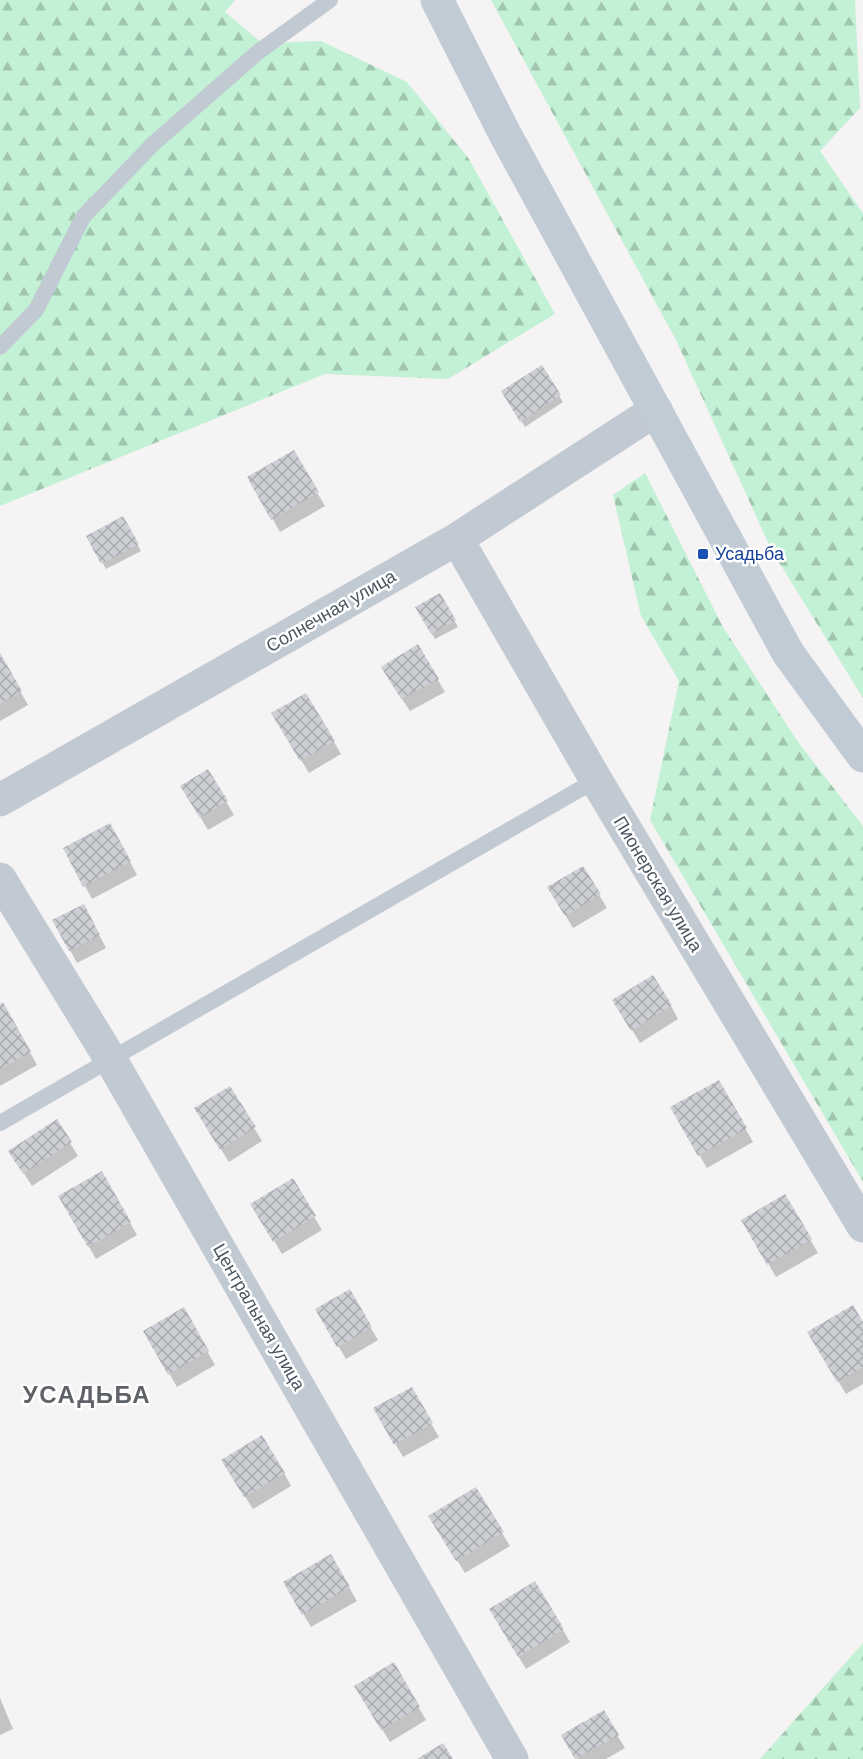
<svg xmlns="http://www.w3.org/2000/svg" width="863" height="1759" viewBox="0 0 863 1759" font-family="Helvetica,sans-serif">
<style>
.forest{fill:url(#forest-firs)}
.shadow{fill:#0003}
.building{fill:url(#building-cross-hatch)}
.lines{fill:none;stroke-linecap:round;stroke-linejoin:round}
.lane{stroke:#c1cad2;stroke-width:16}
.street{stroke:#c1cad2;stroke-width:33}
.secondary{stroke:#c1cbd6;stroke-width:33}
.transit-dot{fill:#1a4fb4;stroke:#fff;stroke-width:2}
.labels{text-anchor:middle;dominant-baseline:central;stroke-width:5;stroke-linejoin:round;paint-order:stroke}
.transit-label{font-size:18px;fill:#164399;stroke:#fff;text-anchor:start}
.street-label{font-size:18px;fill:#4a5661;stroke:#fff}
.district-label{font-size:24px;font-weight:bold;letter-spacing:1.5px;fill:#5f6368;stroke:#fff}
</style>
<defs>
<pattern id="forest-firs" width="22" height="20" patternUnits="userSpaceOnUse" patternTransform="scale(1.5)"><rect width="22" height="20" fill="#c3f1d5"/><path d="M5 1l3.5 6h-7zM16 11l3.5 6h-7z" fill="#a0c6b0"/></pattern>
<pattern id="building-cross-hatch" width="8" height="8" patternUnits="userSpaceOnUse" patternTransform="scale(1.5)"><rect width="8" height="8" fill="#cdcfd5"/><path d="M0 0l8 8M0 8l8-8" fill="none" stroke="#a8abb0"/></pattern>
</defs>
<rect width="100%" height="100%" fill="#f5f3f3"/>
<path class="forest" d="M 0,0 L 235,0 L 225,12 L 262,43 L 321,41 L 407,82 L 469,159 L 555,314 L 448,379 L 325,374 L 0,506 Z
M 491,0 L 855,0 L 860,108 L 820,151 L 863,213 L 863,698 L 772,551 L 676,340 Z
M 645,473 L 723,627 L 798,742 L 863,826 L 863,1182 L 650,820 L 679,681 L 641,616 L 613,495 Z
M 863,1643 L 863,1759 L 760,1759 Z"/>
<path class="shadow" d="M 541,367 L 563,402 L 525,427 L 503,392 Z
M 293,452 L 325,506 L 280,532 L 249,477 Z
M 123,518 L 141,551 L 106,569 L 88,537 Z
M 440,595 L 458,627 L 435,639 L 417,608 Z
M 418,646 L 445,692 L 410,711 L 390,681 Z
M 0,656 L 28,705 L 0,721 Z
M 306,695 L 341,754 L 309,773 L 273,714 Z
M 208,771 L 234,815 L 208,830 L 182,787 Z
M 117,837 L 137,875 L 92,899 L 85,886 Z
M 583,868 L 607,908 L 573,928 L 549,888 Z
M 91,919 L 106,948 L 77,963 L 70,950 Z
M 3,1004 L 37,1065 L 0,1086 L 0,1006 Z
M 671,1006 L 678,1019 L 640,1043 L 622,1013 Z
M 719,1082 L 753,1142 L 707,1168 L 672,1108 Z
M 230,1088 L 262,1141 L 229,1162 L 204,1122 Z
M 57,1122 L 78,1156 L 32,1186 L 18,1164 Z
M 101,1173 L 137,1235 L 96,1259 L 60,1197 Z
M 292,1180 L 322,1230 L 282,1254 L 252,1204 Z
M 785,1196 L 818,1253 L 776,1277 L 743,1220 Z
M 349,1291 L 378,1340 L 346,1359 L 317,1310 Z
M 183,1309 L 215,1365 L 177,1387 L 145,1331 Z
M 863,1325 L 863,1384 L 846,1394 L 809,1333 Z
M 411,1389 L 439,1437 L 403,1457 L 375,1409 Z
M 230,1473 L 284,1473 L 291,1486 L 253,1509 Z
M 475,1489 L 510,1546 L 465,1573 L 438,1529 Z
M 331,1556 L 357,1601 L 311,1627 L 285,1583 Z
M 535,1583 L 570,1642 L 526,1669 L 491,1610 Z
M 393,1664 L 426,1720 L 390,1742 L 356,1687 Z
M 0,1698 L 13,1729 L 0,1735 Z
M 603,1712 L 625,1748 L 606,1759 L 577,1759 L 563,1735 Z"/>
<path class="building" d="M 542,365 L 561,395 L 520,422 L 501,391 Z
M 294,450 L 319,492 L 271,520 L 247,477 Z
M 123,516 L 139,544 L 101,564 L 86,536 Z
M 440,593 L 456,620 L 431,634 L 415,607 Z
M 418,644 L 439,679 L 401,699 L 381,667 Z
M 0,653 L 22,691 L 0,704 Z
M 306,693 L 335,741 L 300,761 L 271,713 Z
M 208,769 L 228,801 L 200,818 L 180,786 Z
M 110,823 L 131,861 L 83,887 L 63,848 Z
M 583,866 L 601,894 L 565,916 L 547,887 Z
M 84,904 L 100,935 L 69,951 L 52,920 Z
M 653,975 L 672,1005 L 631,1031 L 612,1000 Z
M 3,1002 L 31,1052 L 0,1069 L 0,1004 Z
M 719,1080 L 747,1128 L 698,1156 L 670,1107 Z
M 230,1086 L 256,1127 L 220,1150 L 194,1108 Z
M 57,1119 L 72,1142 L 23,1174 L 8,1151 Z
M 102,1171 L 131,1222 L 88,1247 L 58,1196 Z
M 293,1178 L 316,1216 L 273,1242 L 250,1204 Z
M 785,1194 L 812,1239 L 767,1265 L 741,1220 Z
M 350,1289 L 372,1327 L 337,1347 L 315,1309 Z
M 853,1305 L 863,1322 L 863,1367 L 837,1382 L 807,1332 Z
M 184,1307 L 209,1351 L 168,1375 L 143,1331 Z
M 412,1387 L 433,1423 L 394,1445 L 373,1408 Z
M 262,1435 L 285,1473 L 244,1497 L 221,1460 Z
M 476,1487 L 504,1532 L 456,1561 L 428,1516 Z
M 331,1554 L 350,1587 L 302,1615 L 283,1582 Z
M 535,1581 L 564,1629 L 518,1657 L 489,1609 Z
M 394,1662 L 420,1707 L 381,1730 L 354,1686 Z
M 604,1710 L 619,1735 L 575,1759 L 561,1735 Z
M 443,1743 L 453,1759 L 417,1759 Z"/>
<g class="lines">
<path class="lane" d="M 0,347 L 36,310 L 83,217 L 153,144 L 258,52 L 330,0
M 0,1123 L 596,780"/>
<path class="street" d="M 457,539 L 596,780 L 863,1226
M 0,800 L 457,539 L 656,410
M 0,879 L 111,1060 L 512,1759"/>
<path class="secondary" d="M 437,0 L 505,134 L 788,653 L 863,756"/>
</g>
<rect class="transit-dot" x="697" y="548" width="12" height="12" rx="3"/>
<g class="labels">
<g class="transit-label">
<text x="715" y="554">Усадьба</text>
</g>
<g class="street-label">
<text transform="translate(331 611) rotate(-30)">Солнечная улица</text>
<text transform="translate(658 884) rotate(59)">Пионерская улица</text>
<text transform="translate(259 1317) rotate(60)">Центральная улица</text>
</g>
<g class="district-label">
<text x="87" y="1394">УСАДЬБА</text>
</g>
</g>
</svg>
